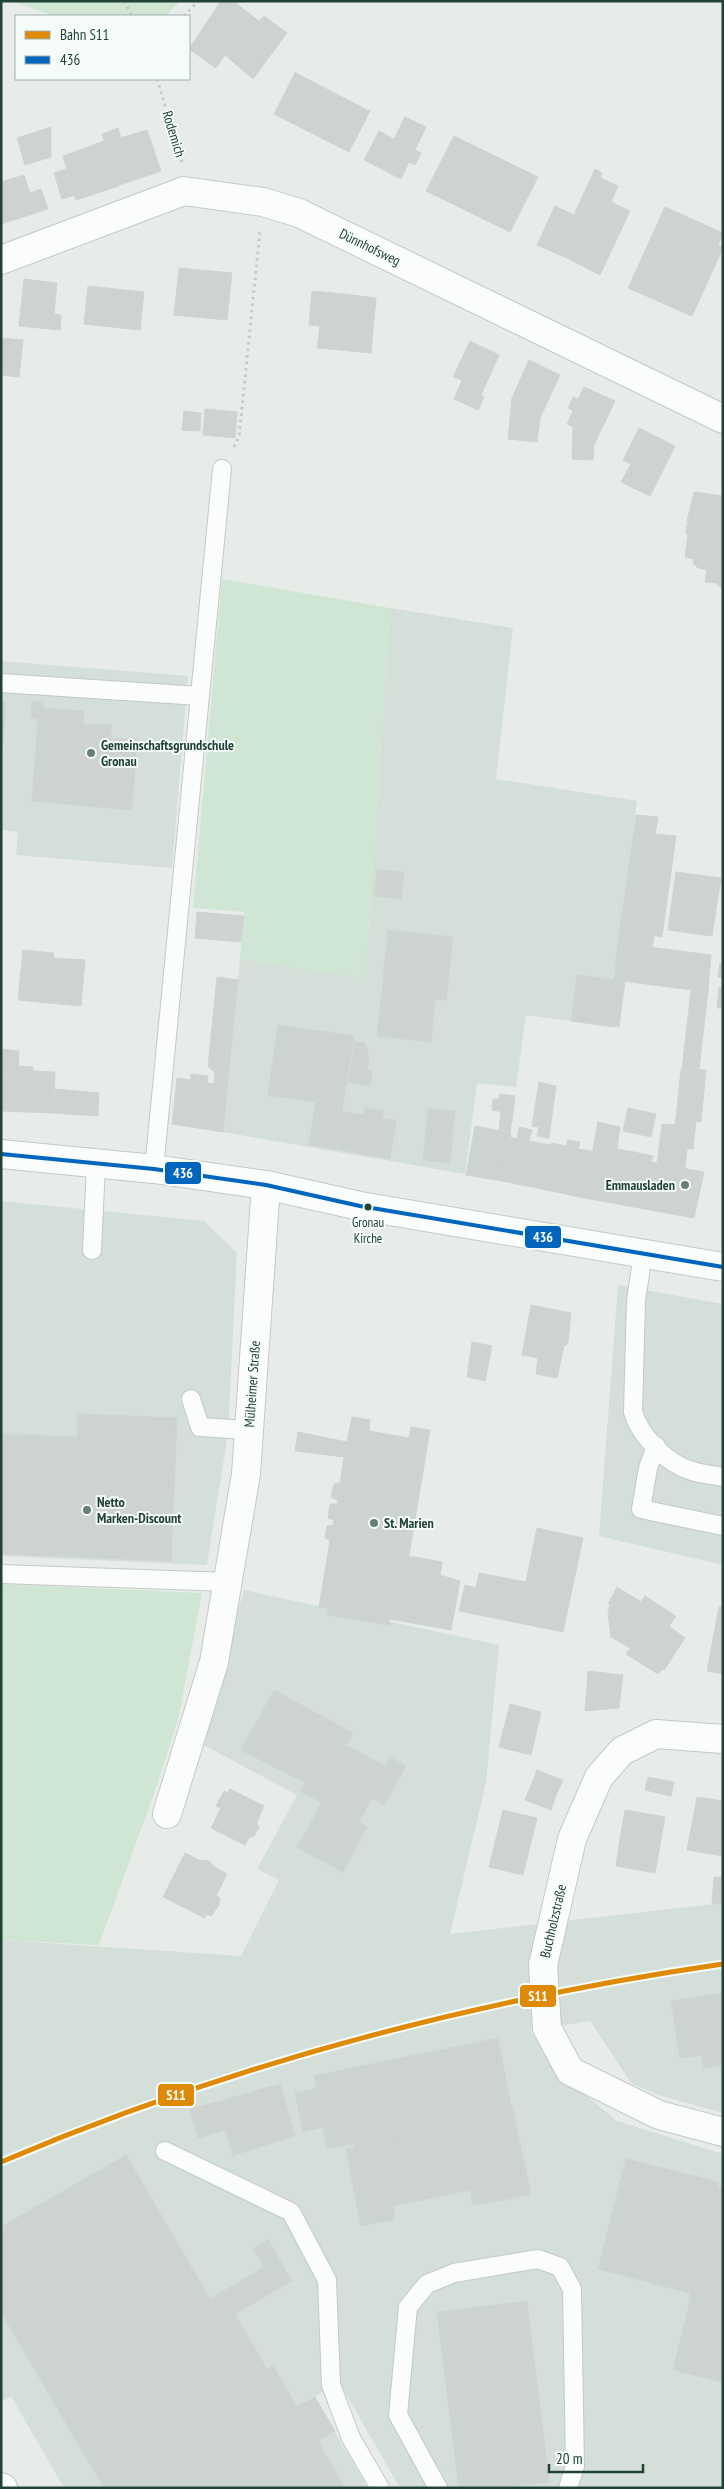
<svg xmlns="http://www.w3.org/2000/svg" width="724" height="2489" viewBox="0 0 724 2489" font-family="'PT Sans Narrow',sans-serif">
<style>
.built{fill:#d4dfd9}
.green{fill:#cfe6d4}
.building{fill:#cdd3d1;stroke:#cfd5d2}
.lines{fill:none;stroke-linecap:round;stroke-linejoin:round}
.service-casing{stroke:#c4c9c6;stroke-width:20}
.minor-casing{stroke:#c4c9c6;stroke-width:30}
.tertiary-casing{stroke:#c4c9c6;stroke-width:30}
.secondary-casing{stroke:#c2cac6;stroke-width:30}
.path{stroke:#c2ccc7;stroke-width:3;stroke-dasharray:2.5 4;stroke-linecap:butt}
.service{stroke:#fbfcfc;stroke-width:18}
.minor{stroke:#fbfcfc;stroke-width:28}
.tertiary{stroke:#fbfcfc;stroke-width:28}
.secondary{stroke:#fbfcfc;stroke-width:28}
.bus-1-casing{stroke:#f5fbf8;stroke-width:8}
.bus-1{stroke:#0065bd;stroke-width:4}
.rail-1-casing{stroke:#f5fbf8;stroke-width:9}
.rail-1{stroke:#de8a06;stroke-width:5}
.poi-dot{fill:#667e75;stroke:#f5fbf8;stroke-width:2}
.bus-dot{fill:#214337;stroke:#f5fbf8;stroke-width:2}
.labels{text-anchor:middle;dominant-baseline:central;stroke-width:4;stroke-linejoin:round;paint-order:stroke}
.bus-label{font-size:13px;fill:#214337;stroke:#f5fbf8}
.street-label{font-size:14px;fill:#214337;stroke:#f5fbf8}
.poi-label{font-size:14px;font-weight:bold;fill:#214337;stroke:#f5fbf8;text-anchor:start}
.line-badge{stroke:#f5fbf8;stroke-width:2}
.badge-label{font-size:14px;text-anchor:middle;font-weight:bold;fill:#fff}
</style>
<rect width="100%" height="100%" fill="#e7ece9"/>
<path class="built" d="M 390,608 L 513,628 L 496,779 L 637,801 L 607,1026 L 526,1015 L 516,1087 L 477,1083 L 465,1174 L 223,1132 L 240,959 L 365,977 Z
M 1,661 L 188,676 L 172,868 L 16,855 L 18,832 L 1,830 Z
M 1,1201 L 204,1221 L 237,1253 L 228,1432 L 207,1565 L 1,1556 Z
M 618,1285 L 723,1304 L 723,1565 L 599,1536 Z
M 244,1590 L 499,1645 L 486,1783 L 450,1934 L 723,1903 L 723,2113 L 662,2096 L 632,2084 L 590,2021 L 530,2031 L 578,2089 L 617,2121 L 723,2154 L 723,2488 L 400,2488 L 339,2382 L 314,2397 L 368,2488 L 64,2488 L 11,2396 L 1,2402 L 1,1940 L 241,1956 L 279,1880 L 257,1869 L 297,1795 L 200,1743 Z"/>
<path class="green" d="M 13,1 L 180,1 L 166,16 L 54,16 Z
M 222,579 L 390,608 L 365,978 L 240,959 L 244,912 L 193,908 Z
M 1,1584 L 202,1593 L 178,1720 L 155,1791 L 99,1945 L 1,1940 Z"/>
<path class="building" d="M 221,1 L 233,1 L 259,21 L 264,16 L 287,33 L 253,79 L 225,55 L 216,68 L 189,49 Z
M 296,71 L 296,73 L 369,111 L 371,109 L 349,152 L 274,114 Z
M 405,117 L 426,127 L 415,150 L 421,153 L 415,165 L 409,162 L 401,179 L 364,160 L 379,131 L 394,139 Z
M 51,127 L 51,157 L 25,165 L 17,138 Z
M 118,128 L 121,138 L 147,130 L 161,171 L 119,185 L 102,134 Z
M 454,136 L 538,177 L 510,232 L 426,191 Z
M 104,141 L 119,186 L 76,200 L 63,156 Z
M 66,169 L 75,195 L 62,199 L 54,173 Z
M 595,169 L 602,173 L 600,178 L 605,180 L 569,259 L 537,245 L 555,206 L 574,215 Z
M 24,175 L 30,193 L 41,189 L 48,209 L 1,224 L 1,182 Z
M 605,180 L 618,186 L 611,202 L 630,211 L 600,275 L 569,259 Z
M 665,207 L 723,233 L 718,245 L 723,248 L 692,316 L 628,288 Z
M 179,268 L 232,273 L 227,320 L 174,315 Z
M 24,279 L 57,283 L 54,314 L 61,315 L 60,330 L 19,326 Z
M 88,286 L 144,292 L 140,330 L 84,324 Z
M 312,291 L 344,294 L 339,350 L 317,348 L 320,326 L 309,325 Z
M 344,294 L 376,298 L 371,353 L 339,350 Z
M 1,338 L 23,340 L 19,377 L 1,375 Z
M 470,341 L 499,355 L 481,395 L 484,397 L 478,410 L 454,399 L 462,380 L 453,377 Z
M 529,360 L 560,375 L 540,418 L 537,442 L 508,439 L 512,398 Z
M 584,387 L 615,401 L 594,445 L 579,438 L 582,431 L 567,424 L 573,411 L 568,408 L 573,397 L 578,399 Z
M 205,409 L 237,412 L 235,438 L 203,435 Z
M 184,411 L 201,413 L 200,431 L 182,430 Z
M 573,427 L 582,431 L 579,438 L 594,445 L 593,460 L 572,459 Z
M 639,428 L 675,446 L 650,496 L 621,482 L 631,464 L 623,460 Z
M 694,492 L 723,496 L 723,591 L 717,583 L 705,582 L 707,570 L 698,568 L 693,563 L 694,559 L 685,557 L 688,534 L 686,534 L 687,524 L 689,525 L 687,521 Z
M 32,701 L 43,702 L 43,708 L 84,711 L 83,724 L 111,725 L 111,739 L 137,739 L 132,810 L 32,801 L 38,719 L 31,718 Z
M 1,702 L 6,703 L 1,763 Z
M 636,815 L 658,817 L 655,834 L 676,836 L 662,937 L 654,936 L 652,948 L 618,943 Z
M 377,870 L 404,872 L 401,899 L 374,896 Z
M 676,872 L 721,878 L 712,936 L 668,930 Z
M 197,912 L 244,916 L 241,942 L 195,938 Z
M 388,930 L 453,937 L 446,1000 L 382,993 Z
M 618,943 L 711,955 L 708,992 L 614,980 Z
M 23,950 L 54,953 L 49,1003 L 18,1000 Z
M 54,958 L 85,960 L 81,1006 L 49,1003 Z
M 720,963 L 723,964 L 723,978 L 718,977 Z
M 577,975 L 613,980 L 607,1026 L 571,1021 Z
M 222,976 L 223,978 L 238,980 L 233,1028 L 212,1026 L 217,977 L 222,978 Z
M 613,980 L 625,981 L 619,1027 L 607,1026 Z
M 719,987 L 723,988 L 723,1008 L 717,1008 Z
M 691,990 L 708,992 L 699,1069 L 682,1069 Z
M 382,993 L 435,999 L 431,1042 L 377,1036 Z
M 278,1025 L 354,1036 L 349,1067 L 322,1063 L 316,1102 L 268,1095 Z
M 212,1026 L 233,1028 L 223,1132 L 172,1124 L 177,1078 L 190,1080 L 191,1074 L 208,1076 L 207,1083 L 214,1084 L 215,1073 L 208,1066 Z
M 355,1042 L 365,1043 L 369,1057 L 367,1070 L 373,1071 L 370,1086 L 348,1082 Z
M 1,1049 L 19,1051 L 18,1074 L 1,1074 Z
M 322,1063 L 349,1067 L 336,1149 L 309,1145 Z
M 18,1066 L 33,1067 L 33,1071 L 55,1072 L 53,1113 L 1,1111 L 1,1074 L 18,1074 Z
M 681,1069 L 706,1070 L 701,1122 L 696,1121 L 693,1149 L 687,1149 L 685,1168 L 671,1166 Z
M 539,1082 L 556,1086 L 549,1138 L 537,1136 L 539,1127 L 532,1126 Z
M 55,1089 L 99,1093 L 98,1116 L 53,1113 Z
M 500,1094 L 515,1096 L 513,1114 L 492,1110 L 493,1099 L 499,1099 Z
M 365,1108 L 383,1111 L 382,1118 L 396,1121 L 390,1159 L 336,1149 L 343,1112 L 364,1115 Z
M 628,1108 L 656,1114 L 651,1137 L 623,1131 Z
M 428,1109 L 455,1111 L 450,1163 L 423,1160 Z
M 501,1112 L 513,1114 L 510,1132 L 499,1130 Z
M 598,1122 L 620,1127 L 617,1149 L 634,1152 L 623,1205 L 584,1198 Z
M 662,1124 L 676,1125 L 671,1166 L 657,1164 Z
M 475,1126 L 511,1133 L 502,1181 L 466,1175 Z
M 519,1127 L 532,1130 L 529,1141 L 550,1145 L 542,1189 L 502,1181 L 510,1137 L 517,1139 Z
M 568,1140 L 580,1142 L 578,1149 L 592,1151 L 584,1198 L 542,1189 L 550,1145 L 552,1143 L 566,1146 Z
M 634,1152 L 653,1156 L 651,1162 L 671,1166 L 661,1212 L 623,1205 Z
M 671,1166 L 704,1172 L 694,1218 L 661,1212 Z
M 531,1305 L 571,1313 L 568,1343 L 564,1346 L 557,1378 L 536,1374 L 538,1358 L 522,1355 Z
M 472,1342 L 492,1346 L 485,1381 L 467,1377 Z
M 78,1414 L 177,1418 L 171,1561 L 1,1554 L 1,1434 L 77,1437 Z
M 352,1417 L 370,1420 L 369,1431 L 409,1438 L 411,1427 L 430,1430 L 409,1556 L 442,1562 L 440,1575 L 460,1581 L 451,1630 L 390,1619 L 389,1625 L 327,1615 L 328,1609 L 319,1607 L 330,1541 L 325,1538 L 327,1526 L 333,1525 L 334,1520 L 328,1518 L 330,1504 L 337,1504 L 338,1500 L 331,1497 L 334,1484 L 340,1483 L 344,1457 L 295,1451 L 298,1432 L 347,1442 Z
M 537,1528 L 583,1538 L 563,1632 L 459,1611 L 465,1585 L 476,1588 L 479,1573 L 526,1582 Z
M 617,1587 L 641,1602 L 645,1596 L 676,1616 L 669,1626 L 685,1638 L 664,1670 L 662,1669 L 658,1674 L 626,1654 L 630,1648 L 611,1637 L 608,1614 L 610,1604 L 608,1604 Z
M 719,1607 L 723,1607 L 723,1674 L 707,1671 Z
M 588,1671 L 623,1675 L 619,1708 L 585,1711 Z
M 274,1690 L 353,1733 L 346,1745 L 385,1766 L 390,1757 L 406,1766 L 384,1805 L 372,1798 L 359,1822 L 367,1827 L 343,1872 L 297,1847 L 322,1803 L 300,1791 L 305,1783 L 241,1750 Z
M 510,1704 L 541,1712 L 531,1755 L 499,1747 Z
M 537,1770 L 563,1780 L 557,1793 L 532,1783 Z
M 648,1777 L 674,1782 L 671,1796 L 645,1790 Z
M 532,1783 L 557,1793 L 551,1810 L 525,1800 Z
M 230,1789 L 264,1806 L 257,1822 L 259,1828 L 254,1836 L 249,1838 L 245,1845 L 211,1828 L 221,1808 L 216,1806 L 224,1791 L 228,1793 Z
M 697,1797 L 723,1801 L 723,1856 L 687,1850 Z
M 503,1810 L 537,1818 L 523,1875 L 489,1867 Z
M 625,1810 L 665,1817 L 660,1845 L 620,1838 Z
M 620,1838 L 660,1845 L 655,1873 L 616,1866 Z
M 185,1853 L 199,1860 L 209,1861 L 216,1868 L 227,1874 L 216,1896 L 220,1898 L 219,1905 L 211,1916 L 207,1914 L 205,1918 L 163,1897 Z
M 714,1877 L 723,1877 L 723,1903 L 712,1904 Z
M 723,1993 L 723,2065 L 704,2068 L 701,2055 L 680,2058 L 671,2001 Z
M 498,2038 L 512,2111 L 327,2149 L 323,2127 L 303,2132 L 295,2093 L 317,2088 L 314,2076 Z
M 280,2084 L 295,2136 L 234,2155 L 234,2158 L 217,2102 Z
M 217,2102 L 225,2130 L 198,2138 L 190,2109 Z
M 513,2110 L 531,2195 L 473,2205 L 470,2190 L 393,2206 L 395,2219 L 361,2226 L 346,2149 L 355,2148 L 355,2143 Z
M 126,2155 L 210,2299 L 264,2267 L 253,2249 L 268,2240 L 292,2281 L 235,2314 L 267,2369 L 273,2366 L 297,2407 L 315,2397 L 335,2431 L 238,2488 L 104,2488 L 1,2312 L 1,2227 Z
M 626,2159 L 719,2182 L 717,2187 L 723,2188 L 723,2382 L 673,2370 L 691,2297 L 689,2297 L 690,2293 L 598,2269 Z
M 527,2301 L 549,2482 L 498,2488 L 459,2488 L 437,2312 Z
M 318,2441 L 345,2488 L 238,2488 Z"/>
<g class="lines">
<g class="service-casing">
<path id="service" d="M 1,683 L 200,696
M 154,1169 L 222,469
M 92,1250 L 96,1165
M 643,1253 L 636,1301 L 633,1412 C 640,1436 667,1464 692,1471 C 702,1474 713,1475 723,1477
M 191,1399 L 200,1427 L 248,1430
M 656,1446 L 648,1468 L 641,1509 L 723,1526
M 1,1574 L 228,1582
M 165,2151 L 291,2212 L 327,2280 L 331,2385 L 351,2438 L 380,2488
M 438,2488 L 398,2415 L 408,2307 L 427,2284 L 454,2273 L 538,2259 L 560,2267 L 572,2289 L 575,2466 L 568,2488"/>
</g>
<g class="minor-casing">
<path id="minor" d="M 1,260 L 184,191 L 263,202 L 299,213 L 723,419
M 167,1814 L 214,1662 L 246,1474 L 266,1185
M 1,2487 L 3,2488"/>
</g>
<g class="tertiary-casing">
<path id="tertiary" d="M 723,1739 L 656,1734 L 622,1751 L 599,1777 L 572,1839 L 543,1965 L 547,2028 L 570,2071 L 659,2115 L 723,2132"/>
</g>
<g class="secondary-casing">
<path id="secondary" d="M 1,1154 L 154,1169 L 266,1185 L 360,1206 L 723,1267"/>
</g>
<path class="path" d="M 124,1 L 132,16
M 184,16 L 198,1
M 157,79 L 182,162
M 234,447 L 239,437 L 260,231"/>
<use href="#service" class="service"/>
<use href="#minor" class="minor"/>
<use href="#tertiary" class="tertiary"/>
<use href="#secondary" class="secondary"/>
<g class="bus-1-casing">
<path id="bus-1" d="M 1,1154 L 154,1169 L 266,1185 L 360,1206 L 723,1267"/>
</g>
<use href="#bus-1" class="bus-1"/>
<g class="rail-1-casing">
<path id="rail-1" d="M 1,2162 C 232,2064 475,2000 723,1964"/>
</g>
<use href="#rail-1" class="rail-1"/>
</g>
<g class="poi-dot">
<circle cx="91" cy="753" r="5"/>
<circle cx="685" cy="1185" r="5"/>
<circle cx="87" cy="1510" r="5"/>
<circle cx="374" cy="1523" r="5"/>
</g>
<circle class="bus-dot" cx="368" cy="1207" r="4.5"/>
<g class="labels">
<g class="bus-label">
<text x="368" y="1222">Gronau<tspan x="368" dy="16">Kirche</tspan></text>
</g>
<g class="street-label">
<text transform="translate(174 134) rotate(73)">Rodemich</text>
<text transform="translate(370 247) rotate(26)">Dünnhofsweg</text>
<text transform="translate(252 1384) rotate(-86)">Mülheimer Straße</text>
<text transform="translate(553 1921) rotate(-77)">Buchholzstraße</text>
</g>
<g class="poi-label">
<text x="101" y="745">Gemeinschaftsgrundschule<tspan x="101" dy="16">Gronau</tspan></text>
<text x="675" y="1185" text-anchor="end">Emmausladen</text>
<text x="97" y="1502">Netto<tspan x="97" dy="16">Marken-Discount</tspan></text>
<text x="384" y="1523">St. Marien</text>
</g>
</g>
<g class="line-badge">
<rect x="164" y="1161" width="38" height="24" rx="5" fill="#0065bd"/>
<rect x="524" y="1225" width="38" height="24" rx="5" fill="#0065bd"/>
<rect x="519" y="1984" width="38" height="24" rx="5" fill="#de8a06"/>
<rect x="157" y="2083" width="38" height="24" rx="5" fill="#de8a06"/>
</g>
<g class="badge-label">
<text x="183" y="1178">436</text>
<text x="543" y="1242">436</text>
<text x="538" y="2001">S11</text>
<text x="176" y="2100">S11</text>
</g>
<rect width="724" height="2489" fill="none" stroke="#214337" stroke-width="5"/>
<rect x="15" y="15" width="175" height="65" fill="#f5fbf8" stroke="#a0b1ab"/>
<rect x="25" y="31" width="25" height="8" fill="#de8a06" stroke="#a0b1ab"/>
<text x="60" y="40" font-size="15" fill="#214337">Bahn S11</text>
<rect x="25" y="56" width="25" height="8" fill="#0065bd" stroke="#a0b1ab"/>
<text x="60" y="65" font-size="15" fill="#214337">436</text>
<path d="M549 2464v8h94v-8" fill="none" stroke="#214337" stroke-width="2.5"/>
<text x="556" y="2464" font-size="15" fill="#214337" stroke="#f5fbf8" stroke-width="4" paint-order="stroke">20 m</text>
</svg>
